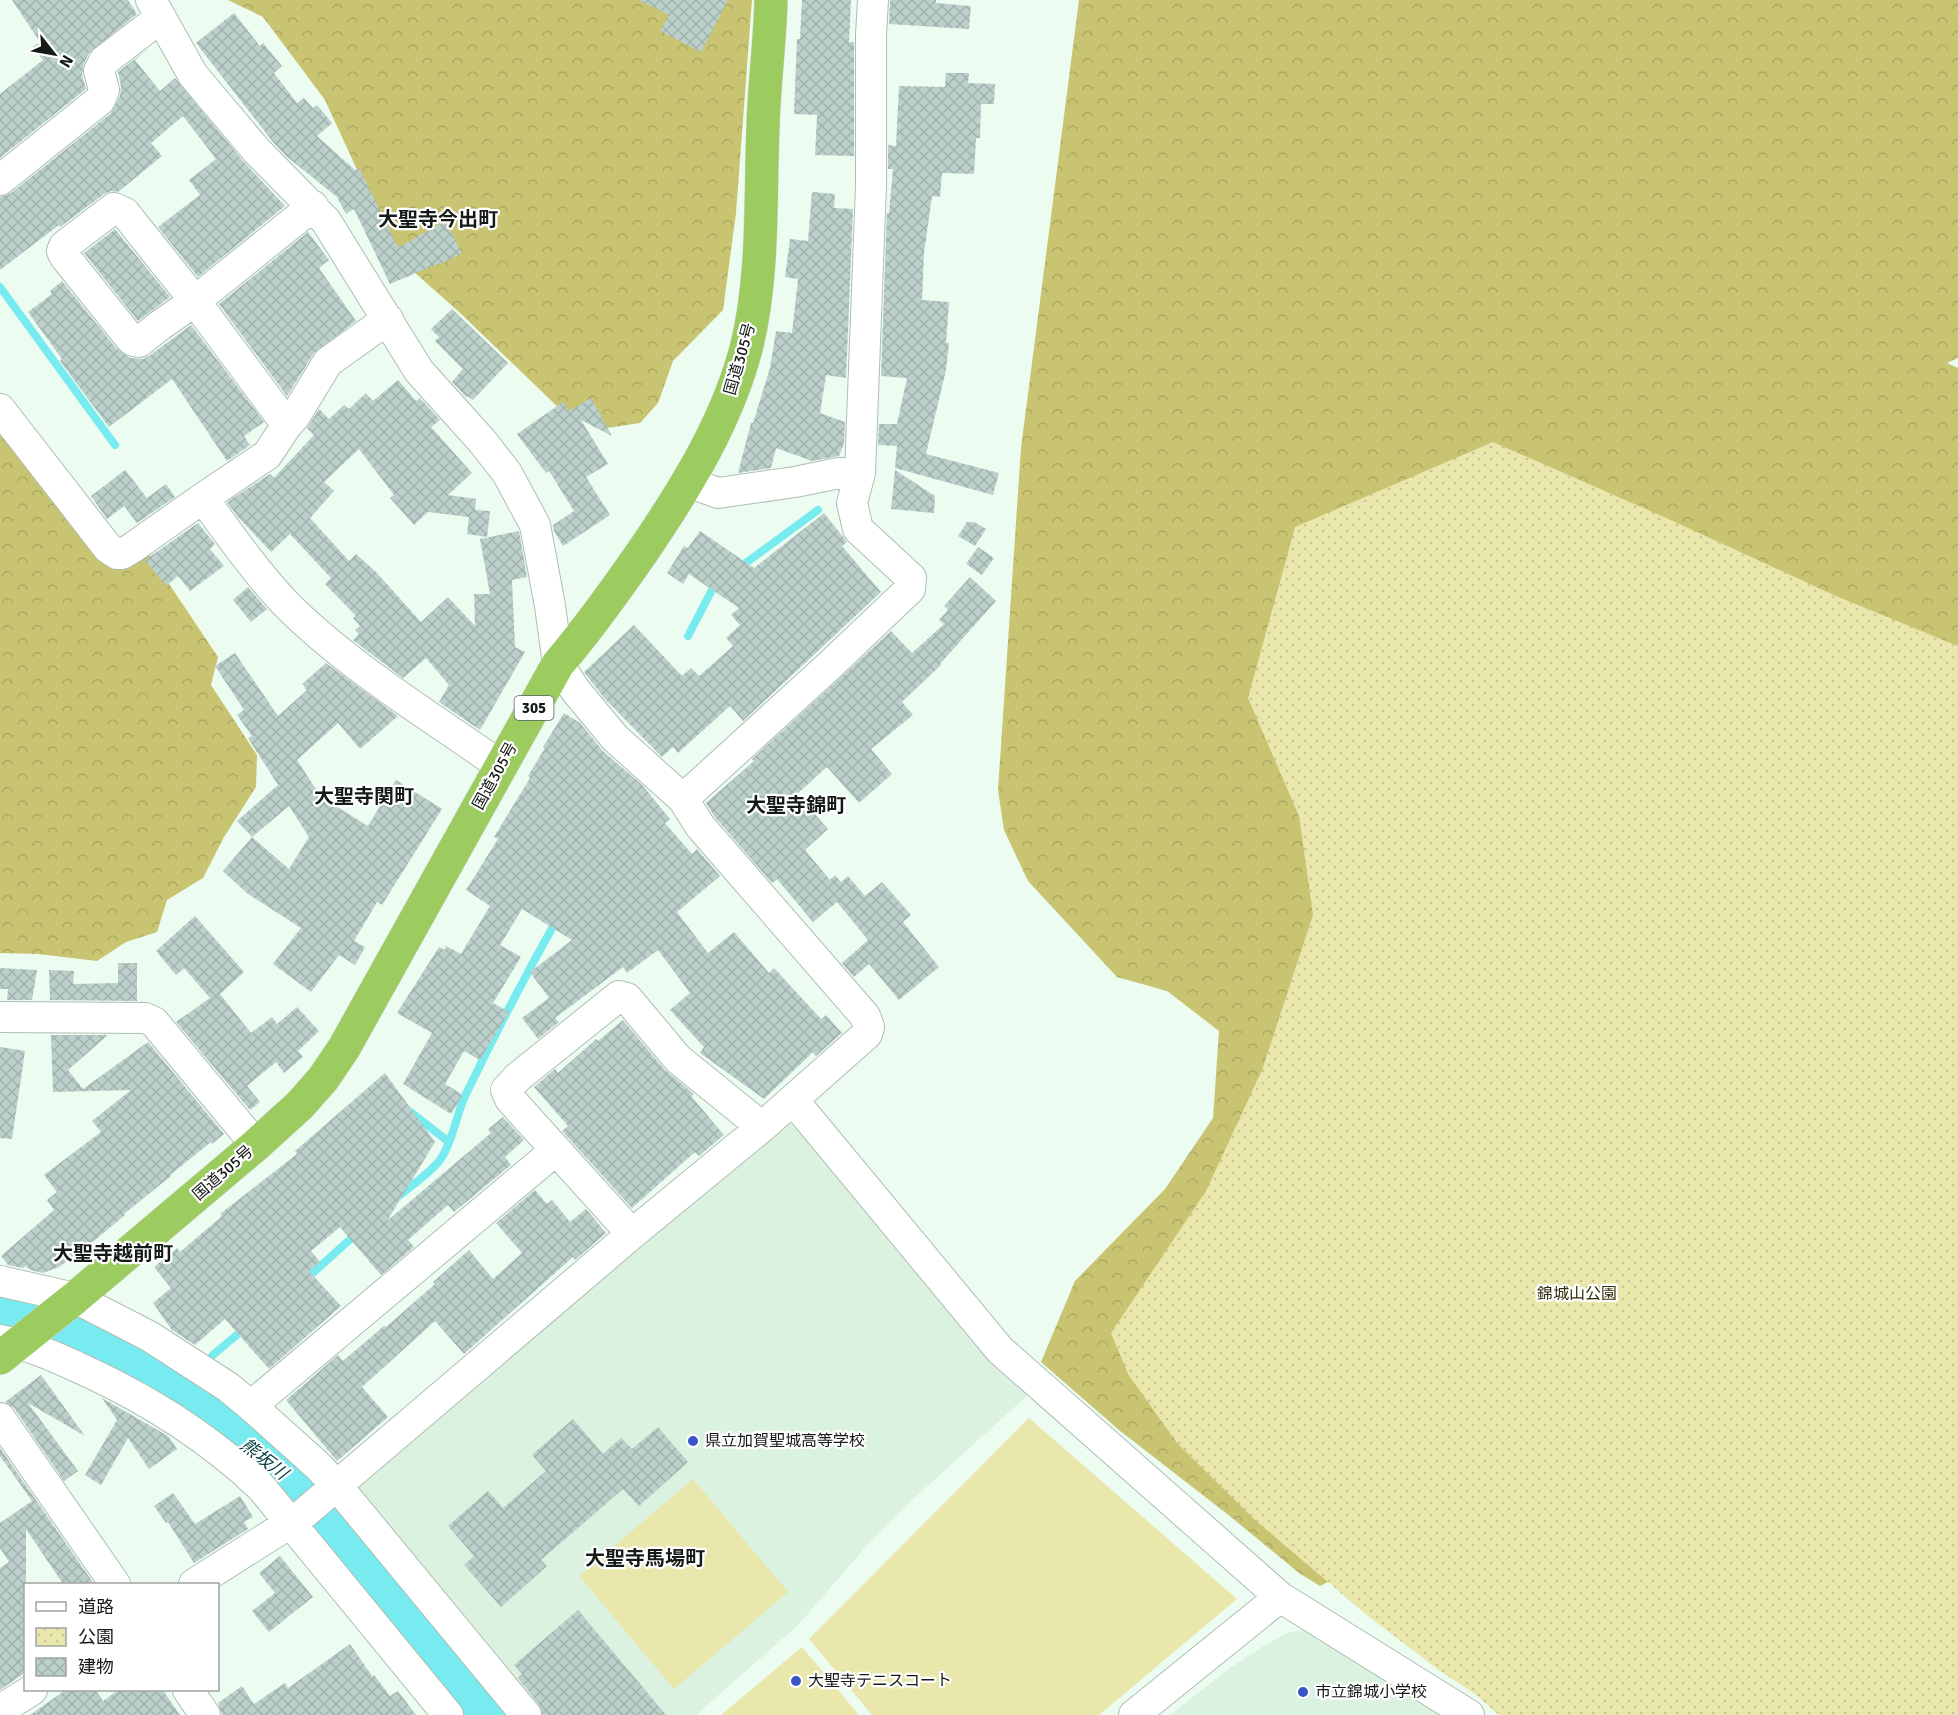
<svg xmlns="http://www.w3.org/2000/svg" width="1958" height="1715" viewBox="0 0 1958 1715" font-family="Signika,'Noto Sans JP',sans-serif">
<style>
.built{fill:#dbf2e1}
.forest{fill:url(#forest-crowns)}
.park{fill:url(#park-dots)}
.garden{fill:#e9e7ab}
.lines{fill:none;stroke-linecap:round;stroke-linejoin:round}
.stream{stroke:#77ebf0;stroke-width:8}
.river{stroke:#77ebf0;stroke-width:45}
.building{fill:url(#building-cross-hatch);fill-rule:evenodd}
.minor-casing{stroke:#afbeb2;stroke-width:32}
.highway-casing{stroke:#d9dada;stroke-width:34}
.minor{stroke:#fff;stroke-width:30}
.highway{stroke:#9ccb60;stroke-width:33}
.poi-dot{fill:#3954c6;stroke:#fff;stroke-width:2}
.labels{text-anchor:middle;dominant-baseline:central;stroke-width:4.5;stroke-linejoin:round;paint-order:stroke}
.shield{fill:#fff;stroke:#5a5f5c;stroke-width:1.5}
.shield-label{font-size:15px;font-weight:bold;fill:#141a16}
.street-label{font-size:16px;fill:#141a16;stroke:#fff}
.park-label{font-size:16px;fill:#302e09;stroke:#fff}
.poi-label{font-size:16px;fill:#141a16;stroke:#fff;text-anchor:start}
.water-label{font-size:18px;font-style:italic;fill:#084143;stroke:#fff}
.quarter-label{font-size:20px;font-weight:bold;fill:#141a16;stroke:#fff}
</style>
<defs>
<pattern id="forest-crowns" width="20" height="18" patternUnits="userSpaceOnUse" patternTransform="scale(1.5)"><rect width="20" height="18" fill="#c9c471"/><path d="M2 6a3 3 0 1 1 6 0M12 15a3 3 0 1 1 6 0" fill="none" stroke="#aca861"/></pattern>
<pattern id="park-dots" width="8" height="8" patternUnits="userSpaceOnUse" patternTransform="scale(1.5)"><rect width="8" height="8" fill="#e9e7ab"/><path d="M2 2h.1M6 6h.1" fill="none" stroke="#c7c692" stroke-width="1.8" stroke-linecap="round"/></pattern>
<pattern id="building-cross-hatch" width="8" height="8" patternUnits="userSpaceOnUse" patternTransform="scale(1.5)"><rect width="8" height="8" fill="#bbd0ca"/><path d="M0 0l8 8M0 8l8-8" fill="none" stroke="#a0b2ad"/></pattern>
</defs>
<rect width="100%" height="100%" fill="#ecfcf0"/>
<path class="built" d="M 787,1123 L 801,1130 L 972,1342 L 1029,1394 L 913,1499 L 868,1544 L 799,1624 L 696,1715 L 536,1715 L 353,1487 Z
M 1305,1629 L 1445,1715 L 1170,1715 L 1227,1670 L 1265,1645 L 1287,1633 Z"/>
<path class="forest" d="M 228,0 L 752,0 L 736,213 L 723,310 L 673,361 L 658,403 L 640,423 L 607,428 L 562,411 L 458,311 L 397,257 L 325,100 L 263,17 Z
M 1079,0 L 1958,0 L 1958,358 L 1947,363 L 1958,368 L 1958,1715 L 1387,1552 L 1320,1586 L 1299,1573 L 1231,1517 L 1119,1430 L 1041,1362 L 1075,1281 L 1165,1189 L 1213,1118 L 1219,1031 L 1167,991 L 1117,977 L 1028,881 L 1004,830 L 998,790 L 1021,448 Z
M 0,430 L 100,556 L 147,551 L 218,657 L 211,685 L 257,755 L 256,787 L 224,837 L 203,878 L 167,900 L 157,932 L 126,942 L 97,961 L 38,954 L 0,953 Z"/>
<path class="park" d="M 1493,442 L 1664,517 L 1836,596 L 1958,646 L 1958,1715 L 1499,1715 L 1475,1694 L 1440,1671 L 1368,1616 L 1255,1520 L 1177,1443 L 1128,1374 L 1111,1333 L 1206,1191 L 1262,1070 L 1313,915 L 1299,816 L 1248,698 L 1295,527 Z"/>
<path class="garden" d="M 1029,1418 L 1237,1599 L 1099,1715 L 872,1715 L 809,1639 Z
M 693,1479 L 788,1592 L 674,1689 L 579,1576 Z
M 802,1647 L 859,1715 L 721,1715 Z"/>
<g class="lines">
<path class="stream" d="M 0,287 L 115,445
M 739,568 L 818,510
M 688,636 L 714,586 L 717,584
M 409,1111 L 449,1142
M 399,1196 C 411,1186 431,1172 440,1160 C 453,1141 456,1116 465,1096 C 494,1036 524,978 556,921
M 305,1280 L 356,1234
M 204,1365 L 214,1354 L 244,1329
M 180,1394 L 197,1374"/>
<path class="river" d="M 0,1310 L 31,1316 L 128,1359 L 218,1420 L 287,1473 L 491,1715"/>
</g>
<path class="building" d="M 12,0 L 128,0 L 137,14 L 89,53 L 84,63 L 82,75 L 86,89 L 0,158 L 0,94 L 43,60 L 33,47 L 40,42 Z
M 639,0 L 728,0 L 701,52 L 660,31 L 669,15 Z
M 802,0 L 851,0 L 849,42 L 854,42 L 854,156 L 815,155 L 817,115 L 794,114 L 797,39 L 800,39 Z
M 890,0 L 936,0 L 936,3 L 971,6 L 969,29 L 889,24 Z
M 234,13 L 260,46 L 263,43 L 282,66 L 274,73 L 297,103 L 304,98 L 313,108 L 317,105 L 332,123 L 317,136 L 355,170 L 359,168 L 397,245 L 399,247 L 445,221 L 462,253 L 441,264 L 440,263 L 390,284 L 354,209 L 346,214 L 337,197 L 286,156 L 273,142 L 196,43 Z
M 150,47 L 135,60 L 160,91 L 175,78 L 244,162 L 285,206 L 198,277 L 158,227 L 200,195 L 189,180 L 216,159 L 183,116 L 151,143 L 162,156 L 118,192 L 111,191 L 104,194 L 60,227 L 59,225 L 0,270 L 0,197 L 11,193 L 111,113 L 120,96 L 121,86 L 118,72 Z
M 946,73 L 969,73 L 968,83 L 995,84 L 994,104 L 981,104 L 980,138 L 976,138 L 974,174 L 942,173 L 940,197 L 932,196 L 924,253 L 922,300 L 949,302 L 946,343 L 949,343 L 946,370 L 926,454 L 999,473 L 993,495 L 895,468 L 897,446 L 878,445 L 879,424 L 897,424 L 907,378 L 881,376 L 887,213 L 889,213 L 893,169 L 888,169 L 888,145 L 896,146 L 899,86 L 945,87 Z
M 812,192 L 835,194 L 834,208 L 853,209 L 846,378 L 826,375 L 820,413 L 845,422 L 844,444 L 839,456 L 812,461 L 776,448 L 771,468 L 738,473 L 751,423 L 753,423 L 770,368 L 776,331 L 792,333 L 798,279 L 785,277 L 790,239 L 808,241 Z
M 115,229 L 170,297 L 138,321 L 84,253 Z
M 308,232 L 329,260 L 319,268 L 356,321 L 314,353 L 287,396 L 219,304 Z
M 62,281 L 116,348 L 130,358 L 143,359 L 149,356 L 191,325 L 264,422 L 244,436 L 250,445 L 227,461 L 172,379 L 109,427 L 60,361 L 62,359 L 28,312 L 52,294 L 50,291 Z
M 452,309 L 508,363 L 473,400 L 467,396 L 466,397 L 452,382 L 463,369 L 435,341 L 439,337 L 431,329 Z
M 398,380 L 416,401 L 420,398 L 440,420 L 431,427 L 472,473 L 448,495 L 476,499 L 475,510 L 490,511 L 487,537 L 467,534 L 469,517 L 428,512 L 414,525 L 390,498 L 394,495 L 359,449 L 324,482 L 334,491 L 310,518 L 349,561 L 356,554 L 376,572 L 421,622 L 448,597 L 475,626 L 474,594 L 490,594 L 480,539 L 519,531 L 527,577 L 512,580 L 515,647 L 525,652 L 480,730 L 439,702 L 449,685 L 426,658 L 403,678 L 353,640 L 359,634 L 355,630 L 360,626 L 353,618 L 356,616 L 325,584 L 331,578 L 290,534 L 271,552 L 238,517 L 227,502 L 270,474 L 274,478 L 314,435 L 307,428 L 319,409 L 329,419 L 344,405 L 349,409 L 366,393 L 373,401 Z
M 591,398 L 612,436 L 581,420 L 608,464 L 586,477 L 610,515 L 563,546 L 554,531 L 553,525 L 574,511 L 549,471 L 546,473 L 517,434 L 563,402 L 569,411 Z
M 125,470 L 147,498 L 166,484 L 175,497 L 137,523 L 124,506 L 107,519 L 91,496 Z
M 895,470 L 935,496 L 934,513 L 891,509 Z
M 824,513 L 847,542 L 842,546 L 881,592 L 743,721 L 730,706 L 678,753 L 673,747 L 662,757 L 604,698 L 584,672 L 634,625 L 682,676 L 691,668 L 699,676 L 733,646 L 726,638 L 740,625 L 731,615 L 739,608 L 689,574 L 683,584 L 667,573 L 684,546 L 688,548 L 700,531 L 754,568 Z
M 967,522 L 974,522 L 986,529 L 975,546 L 958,536 Z
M 198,523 L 215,544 L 210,549 L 224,566 L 190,591 L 178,576 L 166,586 L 145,560 Z
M 978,547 L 994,558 L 982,575 L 966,564 Z
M 970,577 L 996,601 L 940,664 L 941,665 L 902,702 L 913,715 L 871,749 L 892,774 L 859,803 L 827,767 L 797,794 L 828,829 L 805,850 L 830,880 L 835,875 L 841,882 L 848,876 L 865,896 L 882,882 L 911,915 L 903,922 L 939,967 L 899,1000 L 869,964 L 854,977 L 842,963 L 868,940 L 837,902 L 813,922 L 777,879 L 772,883 L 714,816 L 706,803 L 754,761 L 752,759 L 891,631 L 912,653 L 944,624 L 939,620 L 948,610 L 944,606 Z
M 248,587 L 267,609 L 251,622 L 233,600 Z
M 235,653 L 278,716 L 307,690 L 302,684 L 326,663 L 398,716 L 360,749 L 338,723 L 297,760 L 321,797 L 368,826 L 396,780 L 442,809 L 382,905 L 377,902 L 354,941 L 365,947 L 355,965 L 339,955 L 311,992 L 273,964 L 301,928 L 248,894 L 223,871 L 252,837 L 237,821 L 278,785 L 248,738 L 252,736 L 237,715 L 244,710 L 215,666 ZM 289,806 L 309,837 L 289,869 L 252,837 Z
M 564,713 L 580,723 L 603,751 L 642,785 L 670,819 L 665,823 L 692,854 L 697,849 L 720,876 L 677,912 L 708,953 L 734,932 L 769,973 L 774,968 L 821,1019 L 826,1015 L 842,1033 L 816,1056 L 813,1052 L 764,1099 L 700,1053 L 704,1047 L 670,1010 L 690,993 L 658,950 L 627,973 L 623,967 L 555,1018 L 559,1022 L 538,1039 L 522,1018 L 549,998 L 530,972 L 572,940 L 522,909 L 500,945 L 521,957 L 493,1003 L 509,1012 L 480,1060 L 464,1051 L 445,1084 L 463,1095 L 451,1114 L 403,1084 L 432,1033 L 397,1013 L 439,947 L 445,950 L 446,946 L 461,954 L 490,906 L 466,890 L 498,839 L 494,837 L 530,778 L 528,776 L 545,748 L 543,747 Z
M 195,916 L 244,972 L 220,994 L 251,1033 L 272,1017 L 277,1024 L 297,1007 L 319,1031 L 298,1051 L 303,1057 L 284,1073 L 276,1062 L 247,1086 L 260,1102 L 250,1110 L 176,1022 L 210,998 L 184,968 L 176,975 L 156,951 Z
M 118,963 L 137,963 L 137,1001 L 50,1000 L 49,970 L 74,971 L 73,984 L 118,983 Z
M 0,968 L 37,970 L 32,1000 L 7,1000 L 8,989 L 0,989 Z
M 623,1020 L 665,1070 L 694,1094 L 691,1096 L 724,1135 L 699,1156 L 695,1152 L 632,1208 L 562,1131 L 568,1126 L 534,1087 L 555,1069 L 558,1073 L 596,1039 L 598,1041 Z
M 51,1035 L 108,1035 L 68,1070 L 83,1089 L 148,1042 L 224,1134 L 212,1144 L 211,1142 L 170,1175 L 171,1176 L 124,1214 L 125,1215 L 94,1241 L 59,1267 L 43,1273 L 30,1270 L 26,1266 L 23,1268 L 8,1265 L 1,1256 L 54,1210 L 47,1200 L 57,1192 L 44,1175 L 101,1132 L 92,1121 L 131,1090 L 53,1092 Z
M 0,1047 L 25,1051 L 12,1139 L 0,1138 Z
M 385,1073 L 435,1142 L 387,1221 L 491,1133 L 488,1129 L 503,1117 L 524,1140 L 505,1157 L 511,1165 L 454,1212 L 448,1205 L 408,1240 L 414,1247 L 381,1275 L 340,1227 L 311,1251 L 320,1262 L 309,1271 L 341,1306 L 269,1369 L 225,1319 L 195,1345 L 172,1330 L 153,1303 L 171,1288 L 154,1267 L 177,1248 L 180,1252 L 222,1216 L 220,1214 L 297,1154 L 295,1151 Z
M 535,1190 L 547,1204 L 552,1200 L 570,1222 L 586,1209 L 606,1233 L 575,1260 L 573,1257 L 464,1354 L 435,1321 L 362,1387 L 388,1417 L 337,1461 L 286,1400 L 338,1355 L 343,1361 L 384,1326 L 386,1327 L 435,1284 L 433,1282 L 469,1250 L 493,1279 L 522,1253 L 496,1223 Z
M 41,1375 L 85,1436 L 28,1403 L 78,1471 L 64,1481 L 14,1408 L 5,1402 Z
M 102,1398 L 168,1436 L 177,1449 L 149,1469 L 128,1438 L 101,1485 L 85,1475 L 117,1420 Z
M 573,1419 L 603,1454 L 621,1438 L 632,1449 L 658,1427 L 688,1462 L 639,1506 L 623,1489 L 541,1560 L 547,1566 L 501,1607 L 464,1565 L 474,1556 L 448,1526 L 488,1491 L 503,1508 L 546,1471 L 532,1455 Z
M 0,1448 L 94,1584 L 63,1584 L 26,1529 L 26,1672 L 0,1690 L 0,1568 L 9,1562 L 0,1548 L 0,1523 L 32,1501 L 0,1456 Z
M 173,1493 L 195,1524 L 240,1496 L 253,1517 L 244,1522 L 248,1529 L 194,1563 L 168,1522 L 166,1523 L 154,1506 Z
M 280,1556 L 313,1597 L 269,1632 L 252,1611 L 275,1593 L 259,1573 Z
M 578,1610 L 666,1715 L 543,1715 L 539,1704 L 518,1678 L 522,1674 L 514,1665 Z
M 350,1644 L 372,1676 L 374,1675 L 390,1696 L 398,1691 L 416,1715 L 222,1715 L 218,1703 L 242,1686 L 254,1704 L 285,1683 L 288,1688 Z
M 67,1689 L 95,1689 L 103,1701 L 120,1689 L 162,1689 L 180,1715 L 30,1715 Z"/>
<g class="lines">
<g class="minor-casing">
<path id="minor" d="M 151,0 L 193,75 L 257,151 L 326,221 L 419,371 L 482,441 L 507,473 L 535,525 L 550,606 L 558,664 L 576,691 L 615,738 L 683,799 L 700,826 L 865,1016 L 869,1027 L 867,1034 L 762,1127 L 632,1234 L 301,1516 L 194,1584
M 0,180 L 100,100 L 104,90 L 99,71 L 104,61 L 160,18
M 0,409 L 108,548 L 117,554 L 122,554 L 132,548 L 203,498 C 229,534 255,571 285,603 C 346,665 430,716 501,766
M 287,425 L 195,301 L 125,213 L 114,208 L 64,246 L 62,251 L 65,257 L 129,337 L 133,341 L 139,342 L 159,326 L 195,301 L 313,206
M 688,482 L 718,493 L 795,482 L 839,473 L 860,473
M 203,498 L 267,455 L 287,425 L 295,416 L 328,362 L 388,319
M 683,799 L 829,666 L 910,589 L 911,578 L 858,529 L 852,503 L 860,473 L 871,186 L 871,35 L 873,0
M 0,1017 L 145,1018 L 154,1022 L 256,1145
M 793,1100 L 1000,1350 L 1280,1597 L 1469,1715
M 632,1234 L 510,1099 L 506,1090 L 518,1077 L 619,996 L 627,998 L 678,1059 L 762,1127
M 0,1281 L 75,1298 L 149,1336 L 228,1387 L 251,1406
M 0,1340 C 30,1345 58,1358 86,1371 C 151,1401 209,1438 261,1487 L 448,1715
M 0,1418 L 115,1584
M 188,1690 L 205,1715
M 0,1710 L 32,1690
M 526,1715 L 337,1486 L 318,1466 L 251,1406 L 556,1150
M 1134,1715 L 1280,1597"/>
</g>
<g class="highway-casing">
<path id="highway" d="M 0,1358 L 75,1298 L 256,1145 L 300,1105 L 323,1079 L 344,1048 L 558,664 C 589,628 616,590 643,551 C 686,488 728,420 747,345 C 764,274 760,199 763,127 C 764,85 770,42 771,0"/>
</g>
<use href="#minor" class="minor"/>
<use href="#highway" class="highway"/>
</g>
<g class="poi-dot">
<circle cx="693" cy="1441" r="6"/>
<circle cx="796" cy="1681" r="6"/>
<circle cx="1303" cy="1692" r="6"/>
</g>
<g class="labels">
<rect class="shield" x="514.5" y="696" width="39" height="24" rx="4.5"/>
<g class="shield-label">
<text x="534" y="708">305</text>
</g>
<g class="street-label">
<text transform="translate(740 359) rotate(-74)">国道305号</text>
<text transform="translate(495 776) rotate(-61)">国道305号</text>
<text transform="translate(223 1173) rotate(-41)">国道305号</text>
</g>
<g class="park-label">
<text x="1577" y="1294">錦城山公園</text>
</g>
<g class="poi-label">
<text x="705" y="1441">県立加賀聖城高等学校</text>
<text x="808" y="1681">大聖寺テニスコート</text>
<text x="1315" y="1692">市立錦城小学校</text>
</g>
<g class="water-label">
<text transform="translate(264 1459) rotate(38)">熊坂川</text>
</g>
<g class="quarter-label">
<text x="438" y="219">大聖寺今出町</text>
<text x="364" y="796">大聖寺関町</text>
<text x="796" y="805">大聖寺錦町</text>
<text x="113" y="1253">大聖寺越前町</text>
<text x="645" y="1558">大聖寺馬場町</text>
</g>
</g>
<rect x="24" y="1583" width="195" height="108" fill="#ffffff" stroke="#a1a3a2" stroke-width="1.5"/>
<rect x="36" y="1602" width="30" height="9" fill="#ffffff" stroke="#a1a3a2" stroke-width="1.5"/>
<text x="78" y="1613" font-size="18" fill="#141a16">道路</text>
<rect x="36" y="1628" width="30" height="18" fill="url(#park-dots)" stroke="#a1a3a2" stroke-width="1.5"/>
<text x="78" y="1643" font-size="18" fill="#141a16">公園</text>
<rect x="36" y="1658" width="30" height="18" fill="url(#building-cross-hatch)" stroke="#a1a3a2" stroke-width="1.5"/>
<text x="78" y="1673" font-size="18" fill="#141a16">建物</text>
<g transform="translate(54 54) rotate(121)" stroke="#ffffff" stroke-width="4.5" paint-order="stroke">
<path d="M0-4.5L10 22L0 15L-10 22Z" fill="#141a16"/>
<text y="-9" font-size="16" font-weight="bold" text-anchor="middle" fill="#141a16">N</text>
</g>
</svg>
